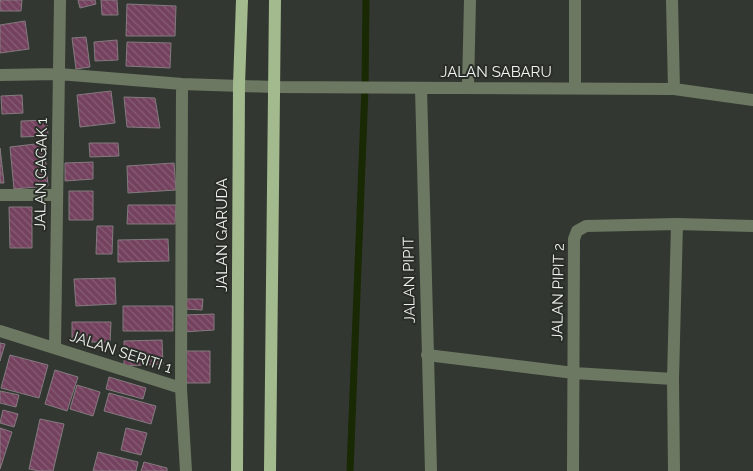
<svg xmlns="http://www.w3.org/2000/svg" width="753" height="471" viewBox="0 0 753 471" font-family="Raleway,sans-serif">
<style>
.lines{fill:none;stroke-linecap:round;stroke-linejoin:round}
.stream{stroke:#182903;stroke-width:7}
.building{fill:url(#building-back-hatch);stroke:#837b7f}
.minor{stroke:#6d7862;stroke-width:12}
.major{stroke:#a2ba8d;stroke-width:12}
.labels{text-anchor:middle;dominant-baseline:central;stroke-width:4;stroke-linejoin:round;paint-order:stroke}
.street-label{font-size:15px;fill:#eff2ee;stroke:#292d27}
</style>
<defs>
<pattern id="building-back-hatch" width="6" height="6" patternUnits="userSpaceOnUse" patternTransform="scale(1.25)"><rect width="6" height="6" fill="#74415e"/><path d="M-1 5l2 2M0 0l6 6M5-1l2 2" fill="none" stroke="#885d75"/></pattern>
</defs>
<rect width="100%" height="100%" fill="#333731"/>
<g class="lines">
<path class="stream" d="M 350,471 L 365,88 L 366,0"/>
</g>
<path class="building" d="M 0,0 L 22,0 L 21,11 L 0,11 Z
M 78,0 L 95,0 L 96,4 L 80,8 Z
M 101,0 L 117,0 L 118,15 L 102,15 Z
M 127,4 L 176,6 L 175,36 L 126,36 Z
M 25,21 L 29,49 L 0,53 L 0,25 Z
M 86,37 L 90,67 L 76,69 L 72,38 Z
M 117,40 L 118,60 L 95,61 L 94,42 Z
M 127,42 L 171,43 L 170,68 L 126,66 Z
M 111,91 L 115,123 L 80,127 L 77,95 Z
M 22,95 L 23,113 L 2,114 L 1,96 Z
M 124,97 L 155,98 L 160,128 L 127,127 Z
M 47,120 L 48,136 L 21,137 L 21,121 Z
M 44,143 L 48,186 L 14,189 L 10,147 Z
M 89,143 L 118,143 L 119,156 L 90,157 Z
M 0,148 L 4,183 L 0,183 Z
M 93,162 L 93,179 L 65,181 L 65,163 Z
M 174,163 L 176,190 L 128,193 L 127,166 Z
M 69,191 L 93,191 L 93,220 L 69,220 Z
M 128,205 L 176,205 L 175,224 L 127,224 Z
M 9,207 L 32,207 L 32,248 L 10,248 Z
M 97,226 L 113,226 L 112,254 L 96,254 Z
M 168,239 L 169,261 L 118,262 L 118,240 Z
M 115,278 L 116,304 L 76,306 L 74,279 Z
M 185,299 L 203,299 L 202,310 L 185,309 Z
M 123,306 L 173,306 L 173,331 L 123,331 Z
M 214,314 L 214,330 L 183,332 L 183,315 Z
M 72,322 L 111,322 L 110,342 L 72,342 Z
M 162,340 L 163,364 L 124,366 L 124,341 Z
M 0,343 L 5,344 L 0,361 Z
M 184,351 L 210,351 L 210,383 L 184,383 Z
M 10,355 L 48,365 L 39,398 L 1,388 Z
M 55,370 L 78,377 L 67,411 L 45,404 Z
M 109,377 L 146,388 L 143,399 L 106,389 Z
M 77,385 L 100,392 L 93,416 L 70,409 Z
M 0,391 L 19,395 L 16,407 L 0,403 Z
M 109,393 L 156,406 L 151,424 L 104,411 Z
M 3,410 L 18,414 L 14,427 L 0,423 Z
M 40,419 L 64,424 L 53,471 L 39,471 L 29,469 Z
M 0,428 L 12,432 L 0,469 Z
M 126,428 L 147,433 L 141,455 L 121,450 Z
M 98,452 L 138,462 L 136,471 L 93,471 Z
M 144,462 L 167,468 L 167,471 L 141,471 Z"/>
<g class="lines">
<path class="minor" d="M 575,0 L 575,88
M 672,0 L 674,89
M 0,75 L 59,74 L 182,84 L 274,87 L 674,89 L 753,100
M 468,87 L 470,0
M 421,88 L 431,471
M 0,195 L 57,195
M 0,331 L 181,388 L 186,471
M 55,348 L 60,0
M 427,355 L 574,373 L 673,379
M 181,388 L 182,84
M 573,471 L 574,239 L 577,231 L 586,226 L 677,224 L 753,226
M 674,471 L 673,379 L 677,224"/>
<path class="major" d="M 237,471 L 239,85 L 242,0
M 270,471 L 275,0"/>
</g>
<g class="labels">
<g class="street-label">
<text x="496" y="72">JALAN SABARU</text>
<text transform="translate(41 174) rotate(-89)">JALAN GAGAK 1</text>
<text transform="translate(222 235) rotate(-90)">JALAN GARUDA</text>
<text transform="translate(409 280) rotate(-91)">JALAN PIPIT</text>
<text transform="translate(558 292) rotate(-89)">JALAN PIPIT 2</text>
<text transform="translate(121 352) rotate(18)">JALAN SERITI 1</text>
</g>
</g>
</svg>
